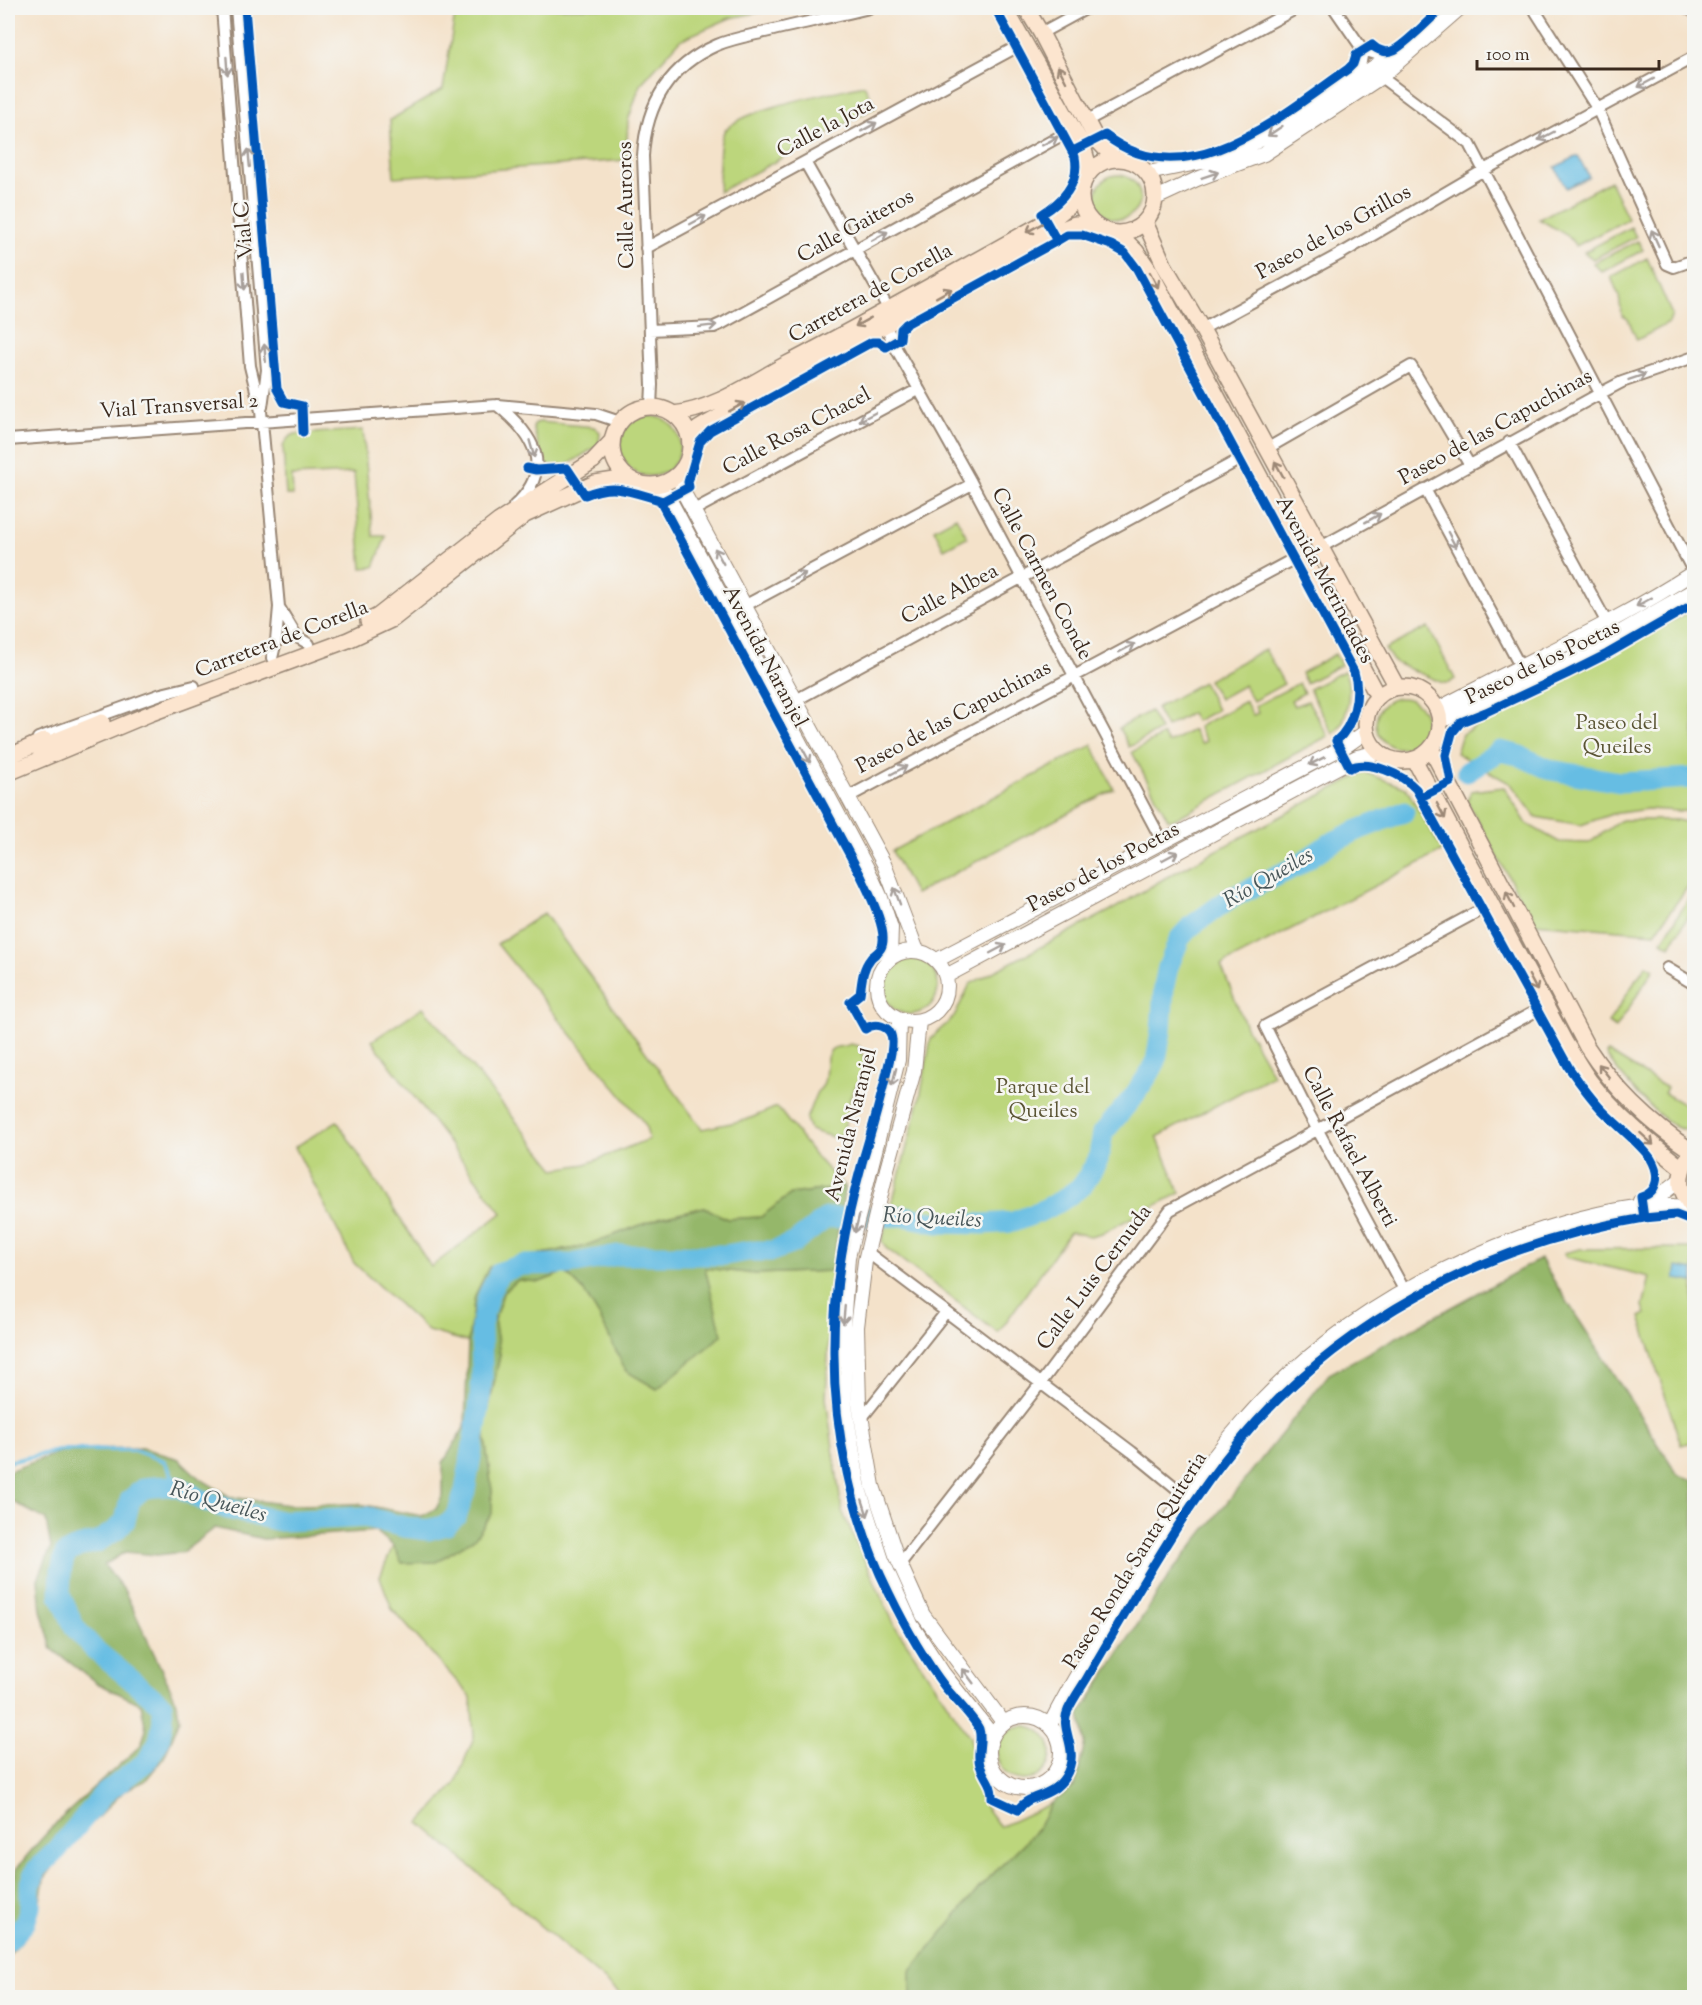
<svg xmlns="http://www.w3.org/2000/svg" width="1702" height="2005" viewBox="0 0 1702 2005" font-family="'Sorts Mill Goudy',serif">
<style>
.green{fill:#bcd67b;stroke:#7c804c;stroke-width:1.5}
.forest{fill:#95b76b;stroke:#687044;stroke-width:1.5}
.water{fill:#66bde3;stroke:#507480;stroke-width:1.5}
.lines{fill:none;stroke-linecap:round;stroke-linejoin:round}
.stream{stroke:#66bde3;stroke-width:4}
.river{stroke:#66bde3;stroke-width:21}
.minor-casing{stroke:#988674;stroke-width:14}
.tertiary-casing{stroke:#988674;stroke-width:16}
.secondary-casing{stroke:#988674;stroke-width:18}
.minor{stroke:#fff;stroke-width:10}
.tertiary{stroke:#fff;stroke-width:14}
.secondary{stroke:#fce5cf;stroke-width:15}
.cycleway-casing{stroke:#f6f6f2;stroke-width:13}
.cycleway{stroke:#0057b8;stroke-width:9}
.oneway{stroke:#a79f9a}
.oneway2{stroke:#9c8876}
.labels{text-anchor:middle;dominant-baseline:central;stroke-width:5;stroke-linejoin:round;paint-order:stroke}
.street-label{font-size:21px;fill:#3b2a1e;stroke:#f6f6f2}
.park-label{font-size:21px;fill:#5b5535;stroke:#f6f6f2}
.water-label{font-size:22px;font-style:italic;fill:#485659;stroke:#f6f6f2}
</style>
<rect width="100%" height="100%" fill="#f6f6f2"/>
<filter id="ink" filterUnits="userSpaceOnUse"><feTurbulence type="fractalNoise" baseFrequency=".0167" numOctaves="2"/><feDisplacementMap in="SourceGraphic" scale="12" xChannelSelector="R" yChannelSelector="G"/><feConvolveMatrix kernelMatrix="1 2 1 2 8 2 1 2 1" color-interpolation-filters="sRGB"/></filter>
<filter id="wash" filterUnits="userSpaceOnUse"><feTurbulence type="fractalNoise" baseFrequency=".008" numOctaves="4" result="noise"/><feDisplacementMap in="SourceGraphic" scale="24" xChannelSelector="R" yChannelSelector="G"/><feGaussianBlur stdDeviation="1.35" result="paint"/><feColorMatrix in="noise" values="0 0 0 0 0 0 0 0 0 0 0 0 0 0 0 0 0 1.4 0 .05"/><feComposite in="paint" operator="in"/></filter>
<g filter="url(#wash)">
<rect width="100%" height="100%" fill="#f4e2ca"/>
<path class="green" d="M 456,8 L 781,8 L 730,18 L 680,40 L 640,85 L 628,121 L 626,160 L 394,177 L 390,120 L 443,89 Z
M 864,85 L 876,107 L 719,192 C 720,176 717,144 724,132 C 738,109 836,92 864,85 Z
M1096 197a22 22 0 1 1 44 0a22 22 0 1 1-44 0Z
M 1610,181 L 1628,219 L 1576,246 L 1568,236 L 1539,219 Z
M 1631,227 L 1636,237 L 1593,259 L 1584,252 Z
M 1638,241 L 1643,250 L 1602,272 L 1593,263 Z
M 1647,258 L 1672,315 L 1669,323 L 1637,340 L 1628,319 L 1623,316 L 1621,311 L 1619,296 L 1611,277 Z
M620 446a30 30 0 1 1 60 0a30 30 0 1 1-60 0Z
M 540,422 L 594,427 L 600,432 L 599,445 L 567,465 L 544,466 L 533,427 L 536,423 Z
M 363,430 L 373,536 L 386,536 L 374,567 L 362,568 L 354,473 L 292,476 L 293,495 L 286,495 L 283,447 C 285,440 288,437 295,434 Z
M 956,517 L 967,537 L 944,549 L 934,529 Z
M 1694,609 L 1694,812 L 1647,809 L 1612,814 L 1581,825 L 1536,817 L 1511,784 L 1456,753 L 1462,734 L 1517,702 Z
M 1428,627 L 1455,679 L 1449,683 L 1443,683 L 1398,664 L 1393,661 L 1385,649 Z
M 1265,649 L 1284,684 L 1253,701 L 1244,685 L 1219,699 L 1208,680 Z
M 1335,654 L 1341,665 L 1306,683 L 1301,673 Z
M 1344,671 C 1353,687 1348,723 1333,734 L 1309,689 Z
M 1203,682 L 1217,710 L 1196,721 L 1191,713 L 1166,727 L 1156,708 Z
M 1299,683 L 1304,693 L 1291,700 L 1294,706 L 1308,701 L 1328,736 L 1175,819 L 1168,819 L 1132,752 L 1163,735 L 1168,743 L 1193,730 L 1201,744 L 1206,741 L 1198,727 L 1245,701 L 1253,715 L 1258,713 L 1255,706 Z
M1376 723a25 25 0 1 1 50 0a25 25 0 1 1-50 0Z
M 1150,711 L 1160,730 L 1129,747 L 1119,728 Z
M 1092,745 L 1114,789 L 915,894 L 892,851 Z
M 1364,772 L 1406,788 L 1443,851 L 1221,965 L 1246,1027 L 1273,1075 L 1157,1137 L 1180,1193 L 1102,1233 L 1090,1236 L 1070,1232 L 998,1333 L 886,1248 L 882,1241 L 920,1098 L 931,1038 L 954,1017 L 970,984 L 1117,907 L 1165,878 Z
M 1504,787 L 1527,824 L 1559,842 L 1589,843 L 1621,820 L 1677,820 L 1694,824 L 1694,878 L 1655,933 L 1534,923 L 1467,801 L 1471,791 Z
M 1694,890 L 1694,907 L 1670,946 L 1662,941 Z
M 544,913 L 702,1129 L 746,1120 L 777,1107 L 816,1157 L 845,1187 L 791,1194 L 761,1217 L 727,1219 L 704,1207 L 662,1217 L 582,1247 L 507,1260 L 489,1267 L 475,1296 L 468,1342 L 428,1331 L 354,1263 L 295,1147 L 337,1121 L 431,1267 L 502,1213 L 372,1041 L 423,1007 L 555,1169 L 586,1164 L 649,1139 L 645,1124 L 497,944 Z
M882 986a28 28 0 1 1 56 0a28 28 0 1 1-56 0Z
M 1646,965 L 1654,969 L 1616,1028 L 1608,1023 Z
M 850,1044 L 859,1046 C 861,1054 867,1061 867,1069 C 866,1077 855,1085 852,1093 C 846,1107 848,1121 842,1135 L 832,1137 L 810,1130 L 806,1119 C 810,1110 813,1100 817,1092 C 819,1090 822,1088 823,1085 C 828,1074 823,1057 832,1049 C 838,1045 844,1048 850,1044 Z
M 1608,1052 L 1667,1088 L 1664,1093 L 1694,1110 L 1694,1129 C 1688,1129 1682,1130 1676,1127 C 1655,1115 1621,1077 1607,1056 L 1606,1054 Z
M 1694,1248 L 1694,1441 L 1681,1445 L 1640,1317 L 1646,1314 L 1643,1306 L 1650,1277 L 1566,1257 L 1564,1253 L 1580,1249 Z
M 705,1268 L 756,1274 L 832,1271 L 826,1398 L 842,1511 L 895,1626 L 970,1737 L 976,1776 L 983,1804 L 1000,1827 L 1052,1803 L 1037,1830 L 980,1887 L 912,1971 L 911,1997 L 624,1997 L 420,1823 L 455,1784 L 474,1737 L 471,1697 L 392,1609 L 380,1577 L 393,1546 L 491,1514 L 492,1491 L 484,1430 L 500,1355 L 494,1320 L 503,1293 L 518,1280 L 540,1282 L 565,1272 L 583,1290 L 599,1316 L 626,1371 Z
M997 1753a27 27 0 1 1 54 0a27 27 0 1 1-54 0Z"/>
<path class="forest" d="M 845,1187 L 832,1271 L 756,1274 L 705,1268 L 722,1335 L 657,1389 L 626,1371 L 599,1316 L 583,1290 L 565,1272 L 540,1282 L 518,1280 L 503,1293 L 494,1320 L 500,1355 L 484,1430 L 492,1491 L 492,1514 L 474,1539 L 436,1562 L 402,1563 L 393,1546 L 376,1531 L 263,1539 L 215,1528 L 183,1552 L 157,1555 L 125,1552 L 104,1565 L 124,1590 L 174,1696 L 180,1719 L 164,1757 L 145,1781 L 125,1790 L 68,1847 L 44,1879 L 39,1906 L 30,1931 L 8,1956 L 8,1919 L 10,1917 L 11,1895 L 16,1869 L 35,1846 L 58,1821 L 141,1745 L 146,1730 L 141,1704 L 97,1683 L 52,1649 L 41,1610 L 38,1579 L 51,1548 L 46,1520 L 10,1500 L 8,1494 L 9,1471 L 69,1449 L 142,1448 L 179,1459 L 199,1478 L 230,1497 L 289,1505 L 359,1504 L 422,1516 L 436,1509 L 443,1495 L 443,1463 L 465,1426 L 468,1342 L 475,1296 L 489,1267 L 507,1260 L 582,1247 L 662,1217 L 704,1207 L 727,1219 L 761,1217 L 791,1194 Z
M 1540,1259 L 1678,1475 L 1694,1480 L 1694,1997 L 911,1997 L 911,1971 L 980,1887 L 1037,1830 L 1052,1803 L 1075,1786 L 1085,1742 L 1080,1714 L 1170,1574 L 1329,1374 Z"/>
<path class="water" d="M 1578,156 L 1589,177 L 1566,188 L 1555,167 Z
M 1677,1267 L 1694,1270 L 1694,1282 L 1675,1279 Z"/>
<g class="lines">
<path class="stream" d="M 8,1462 L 62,1450 L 134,1450 L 164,1461 L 179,1487"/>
<path class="river" d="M 1467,772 L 1500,751 L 1518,755 L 1551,770 L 1620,782 L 1694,778
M 576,1263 L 618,1255 L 725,1255 L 749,1251 L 772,1251 L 794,1243 L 826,1218 L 905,1216 L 938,1223 L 984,1224 L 1013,1222 L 1037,1213 L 1061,1201 L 1082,1186 L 1098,1160 L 1103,1133 L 1133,1097 L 1149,1074 L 1156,1061 L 1161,1031 L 1164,986 L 1168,967 L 1180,938 L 1190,927 L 1229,899 L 1295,867 L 1329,844 L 1358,830 L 1404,812
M 8,1941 L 25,1923 L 30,1907 L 30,1886 L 36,1870 L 57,1850 L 104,1794 L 147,1761 L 159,1741 L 163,1720 L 162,1705 L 94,1649 L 75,1628 L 60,1595 L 61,1571 L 65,1554 L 78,1547 L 97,1542 L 115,1531 L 125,1521 L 130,1500 L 144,1488 L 166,1486 L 179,1487 L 200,1499 L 228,1509 L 280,1521 L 366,1517 L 404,1527 L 428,1530 L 447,1525 L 457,1515 L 465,1491 L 479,1409 L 482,1377 L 481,1325 L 488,1296 L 500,1272 L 522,1265 L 569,1264"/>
</g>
</g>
<g filter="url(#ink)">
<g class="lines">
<g class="minor-casing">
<path id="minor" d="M 222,8 L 250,366 L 261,411 L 279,607 L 276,641 L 272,658
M 236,8 L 267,370 L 262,407
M 1334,8 L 1363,50 L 1389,58
M 1536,12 L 1597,108 L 1667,264 L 1674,267 L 1694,260
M 1041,33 L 1087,8
M 1381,77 L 1470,144 L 1694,573
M 1349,82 L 1361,62 L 1363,50
M 1086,121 L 1297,8
M 805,162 L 888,308
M 646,248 L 1024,43
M 886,325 L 893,343 L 971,482 L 1162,841
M 1202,329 L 1344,252 L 1484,170 L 1694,57
M 650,330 L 714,327 L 723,323 L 1073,129
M 497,405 C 533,434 556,468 514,506
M 651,407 L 652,385 L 643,156 C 646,105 669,66 717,45 C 731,39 747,36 761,33 C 797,24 833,17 869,8
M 8,440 L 497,405 L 596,414 L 620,422
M 1509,442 L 1607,623
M 1268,448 L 1411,366 L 1469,464
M 1425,489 L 1520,666
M 694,510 L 919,389
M 1321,547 L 1601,393 L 1622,382 L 1694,357
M 746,605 L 972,484
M 279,607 L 297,637 L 309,644
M 796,700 L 1248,455
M 38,738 L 161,694 L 194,686
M 848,797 L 1301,555
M 1667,968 L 1694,984
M 867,1252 L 1132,1452 L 1181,1492
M 1401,1284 L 1308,1112 L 1265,1026 L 1475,913
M 861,1419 L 946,1312
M 900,1564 L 1040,1384 L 1170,1210 L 1545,1006"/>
</g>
<g class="tertiary-casing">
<path id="tertiary" d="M 1689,8 L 1694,11
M 1148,173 L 1202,162 L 1239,150 L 1266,137 L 1399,51
M 1156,198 L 1197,179 L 1264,154 L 1381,77 L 1460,8
M 678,475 L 685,495 L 884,864 L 917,951
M 655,486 L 667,495 L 868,870 L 881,898 L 891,928 L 890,957
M 1438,709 C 1523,663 1613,625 1694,572
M 1441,721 L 1596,646 L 1694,590
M877 986a35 35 0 1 1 70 0a35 35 0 1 1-70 0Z
M 937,960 L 1347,745 L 1367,731
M 946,976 L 1347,762 L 1357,757 L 1379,752
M 899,1019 L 898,1060 L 848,1257 L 843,1327 L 845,1406 L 859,1489 L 882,1560 L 911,1624 L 943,1673 L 992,1735
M 919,1021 L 914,1071 L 887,1169 L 865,1261 L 857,1327 L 859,1404 L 873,1486 L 896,1555 L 923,1615 L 1003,1722
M 1640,1201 L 1662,1194 L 1680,1180
M989 1752a36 36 0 1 1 72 0a36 36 0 1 1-72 0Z
M 1050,1725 C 1070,1684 1095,1646 1117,1607 C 1154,1543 1193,1478 1242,1423 C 1319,1333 1417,1275 1526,1235 C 1565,1221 1632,1202 1673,1206 C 1680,1206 1687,1209 1694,1211"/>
</g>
<g class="secondary-casing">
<path id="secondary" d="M 1005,8 L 1083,146 L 1090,171
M 1026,8 L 1041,33 L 1096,139 L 1115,159
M1081 196a37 37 0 1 1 74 0a37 37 0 1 1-74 0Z
M 1145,222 L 1164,265 L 1202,329 L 1397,687
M 1119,234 L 1136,251 L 1150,271 L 1378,697
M612 446a39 39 0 1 1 78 0a39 39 0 1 1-78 0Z
M 673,414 C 713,410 751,383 785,365 C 877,317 967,265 1058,215 L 1074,202 L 1081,194
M 690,440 L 698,429 L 708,423 L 1048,235 L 1075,224 L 1092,224
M 368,621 L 378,616 L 499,521 L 593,461 L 611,442
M1366 724a37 37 0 1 1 74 0a37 37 0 1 1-74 0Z
M 38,748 L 102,722
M 1431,749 L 1587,1047 C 1615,1090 1651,1124 1693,1152
M 8,757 L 45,740
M 1414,759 L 1566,1044 C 1574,1056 1581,1069 1589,1080 C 1615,1114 1649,1142 1682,1168
M 8,773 L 149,714 L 348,640 L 393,619 L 525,515 L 595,483 L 628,478
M 1687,1159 C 1676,1180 1680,1193 1694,1210"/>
</g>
<use href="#minor" class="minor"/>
<use href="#tertiary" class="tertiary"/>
<use href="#secondary" class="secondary"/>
<g class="cycleway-casing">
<path id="cycleway" d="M 245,8 L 277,389 L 284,402 L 302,406 L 303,432
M 995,8 L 1075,157 C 1080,183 1063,201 1042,214 L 1057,241 L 1067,235 L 1082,235 L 1111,245 L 1125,253 L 1137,269 L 1354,672 C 1361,694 1354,726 1336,741 L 1350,768 C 1369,759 1403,775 1416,789 L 1569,1068 C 1579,1082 1589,1096 1601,1109 C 1615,1124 1641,1144 1651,1159 C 1660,1174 1659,1192 1641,1197 L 1644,1218 L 1676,1215 L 1694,1222
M 1073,151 L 1105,135 C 1186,199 1281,116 1348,69 L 1353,64 L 1356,55 L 1372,45 C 1377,50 1386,54 1394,50 C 1406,44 1431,18 1442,8
M 527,468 L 536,470 L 567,468 L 585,495 C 616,482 633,493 663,501 L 689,487 L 688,482 L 700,442 L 710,431 L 872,342 L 879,342 L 886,347 L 900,339 L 901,329 L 906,324 L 1057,241
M 660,501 L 861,876 C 868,891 890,933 881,948 C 879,952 874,955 871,958 C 862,969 862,981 860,994 L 850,1002 L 865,1029 C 875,1022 891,1025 892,1040 C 893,1050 889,1061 887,1071 C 880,1102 871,1133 862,1163 C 845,1225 834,1283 834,1347 C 833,1430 852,1519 889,1593 C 905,1626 923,1658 945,1687 C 952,1696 976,1720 979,1729 C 983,1741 976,1753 980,1765 C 984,1778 993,1784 992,1798 L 1018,1810 C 1029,1793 1051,1799 1065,1777 C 1082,1749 1058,1731 1068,1710 C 1073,1699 1081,1688 1087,1678 C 1103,1650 1120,1622 1136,1594 C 1166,1544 1197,1493 1234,1448 C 1336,1322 1486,1244 1644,1218
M 1421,797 L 1451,782 L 1446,755 L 1452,733 L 1461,722 L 1486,712 L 1567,674 L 1607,654 L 1694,604"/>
</g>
<use href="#cycleway" class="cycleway"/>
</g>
<defs><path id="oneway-shaft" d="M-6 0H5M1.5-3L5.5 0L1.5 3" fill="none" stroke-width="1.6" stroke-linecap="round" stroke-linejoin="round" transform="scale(1.5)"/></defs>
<g class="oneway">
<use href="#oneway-shaft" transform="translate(227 66) rotate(86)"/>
<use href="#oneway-shaft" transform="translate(1646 83) rotate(152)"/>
<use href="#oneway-shaft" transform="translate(869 127) rotate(-29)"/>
<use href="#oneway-shaft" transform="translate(1275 131) rotate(146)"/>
<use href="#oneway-shaft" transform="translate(1546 136) rotate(152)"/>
<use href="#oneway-shaft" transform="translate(1050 141) rotate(-29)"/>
<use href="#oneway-shaft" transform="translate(249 158) rotate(-95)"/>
<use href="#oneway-shaft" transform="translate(1210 175) rotate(-19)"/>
<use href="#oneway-shaft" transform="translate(698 220) rotate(-28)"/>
<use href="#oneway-shaft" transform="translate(880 236) rotate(-29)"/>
<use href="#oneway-shaft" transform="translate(1655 238) rotate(-114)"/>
<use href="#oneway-shaft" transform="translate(244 281) rotate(86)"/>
<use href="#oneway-shaft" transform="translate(708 326) rotate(-7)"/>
<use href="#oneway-shaft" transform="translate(265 353) rotate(-95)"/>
<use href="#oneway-shaft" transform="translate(1637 377) rotate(-19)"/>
<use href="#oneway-shaft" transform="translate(867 417) rotate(152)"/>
<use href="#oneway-shaft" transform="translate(532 449) rotate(74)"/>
<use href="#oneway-shaft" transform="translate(1373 518) rotate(-29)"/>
<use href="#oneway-shaft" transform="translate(1452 540) rotate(62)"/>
<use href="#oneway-shaft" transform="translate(719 556) rotate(-119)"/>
<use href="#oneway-shaft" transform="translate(798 577) rotate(-28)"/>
<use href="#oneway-shaft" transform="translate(1644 602) rotate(151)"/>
<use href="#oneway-shaft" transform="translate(1127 648) rotate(-28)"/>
<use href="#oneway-shaft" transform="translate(806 755) rotate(62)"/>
<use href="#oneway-shaft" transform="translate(1317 761) rotate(153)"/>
<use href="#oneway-shaft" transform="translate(899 770) rotate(-28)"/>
<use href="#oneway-shaft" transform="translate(1170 856) rotate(-28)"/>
<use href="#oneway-shaft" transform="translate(897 896) rotate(-110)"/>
<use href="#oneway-shaft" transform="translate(998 949) rotate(-28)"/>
<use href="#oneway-shaft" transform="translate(894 1077) rotate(104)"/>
<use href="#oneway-shaft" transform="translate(857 1224) rotate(104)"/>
<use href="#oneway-shaft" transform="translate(844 1315) rotate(95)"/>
<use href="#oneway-shaft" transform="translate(865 1508) rotate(72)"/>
<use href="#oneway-shaft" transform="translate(968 1676) rotate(-127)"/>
</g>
<g class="oneway2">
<use href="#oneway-shaft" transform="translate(1062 74) rotate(-117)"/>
<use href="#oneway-shaft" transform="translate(1034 228) rotate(151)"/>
<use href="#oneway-shaft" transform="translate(1154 280) rotate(62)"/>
<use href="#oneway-shaft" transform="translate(944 293) rotate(-29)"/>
<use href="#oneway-shaft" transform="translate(863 322) rotate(151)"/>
<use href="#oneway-shaft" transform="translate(737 407) rotate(-29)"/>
<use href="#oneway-shaft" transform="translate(1279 469) rotate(-119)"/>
<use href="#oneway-shaft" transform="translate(1441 811) rotate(62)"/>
<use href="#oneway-shaft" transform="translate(1510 900) rotate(-117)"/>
<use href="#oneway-shaft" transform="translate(1533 983) rotate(62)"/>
<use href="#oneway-shaft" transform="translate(1604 1071) rotate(-128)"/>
<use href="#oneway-shaft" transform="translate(1647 1139) rotate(42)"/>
</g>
</g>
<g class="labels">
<g class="street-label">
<text transform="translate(826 128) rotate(-28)">Calle la Jota</text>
<text transform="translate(627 205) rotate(-91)">Calle Auroros</text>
<text transform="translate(856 227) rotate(-29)">Calle Gaiteros</text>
<text transform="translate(245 230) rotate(-95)">Vial C</text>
<text transform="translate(1334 233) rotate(-29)">Paseo de los Grillos</text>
<text transform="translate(871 294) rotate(-29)">Carretera de Corella</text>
<text transform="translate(179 407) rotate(-4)">Vial Transversal 2</text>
<text transform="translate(1496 428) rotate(-29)">Paseo de las Capuchinas</text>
<text transform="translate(797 432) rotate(-28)">Calle Rosa Chacel</text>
<text transform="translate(1041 574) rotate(62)">Calle Carmen Conde</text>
<text transform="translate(1324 580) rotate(62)">Avenida Merindades</text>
<text transform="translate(950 595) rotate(-28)">Calle Albea</text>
<text transform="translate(282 640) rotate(-21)">Carretera de Corella</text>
<text transform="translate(764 657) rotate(62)">Avenida Naranjel</text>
<text transform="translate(1543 663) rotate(-26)">Paseo de los Poetas</text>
<text transform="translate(954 718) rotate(-28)">Paseo de las Capuchinas</text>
<text transform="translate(1104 868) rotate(-28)">Paseo de los Poetas</text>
<text transform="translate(852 1125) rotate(-76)">Avenida Naranjel</text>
<text transform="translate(1349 1147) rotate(62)">Calle Rafael Alberti</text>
<text transform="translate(1095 1278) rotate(-53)">Calle Luis Cernuda</text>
<text transform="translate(1136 1561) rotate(-58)">Paseo Ronda Santa Quiteria</text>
</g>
<g class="park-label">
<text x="1617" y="724">Paseo del<tspan x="1617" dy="24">Queiles</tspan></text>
<text x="1043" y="1088">Parque del<tspan x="1043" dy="24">Queiles</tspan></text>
</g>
<g class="water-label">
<text transform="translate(1269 879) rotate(-30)">Río Queiles</text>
<text transform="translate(932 1219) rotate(3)">Río Queiles</text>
<text transform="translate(218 1503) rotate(16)">Río Queiles</text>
</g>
</g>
<rect width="1702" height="2005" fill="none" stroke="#f6f6f2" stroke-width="30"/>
<path d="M1477 60v9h182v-9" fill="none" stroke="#3b2a1e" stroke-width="3"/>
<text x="1486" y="60" font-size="18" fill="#3b2a1e" stroke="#f6f6f2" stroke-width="4.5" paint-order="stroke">100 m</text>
</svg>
